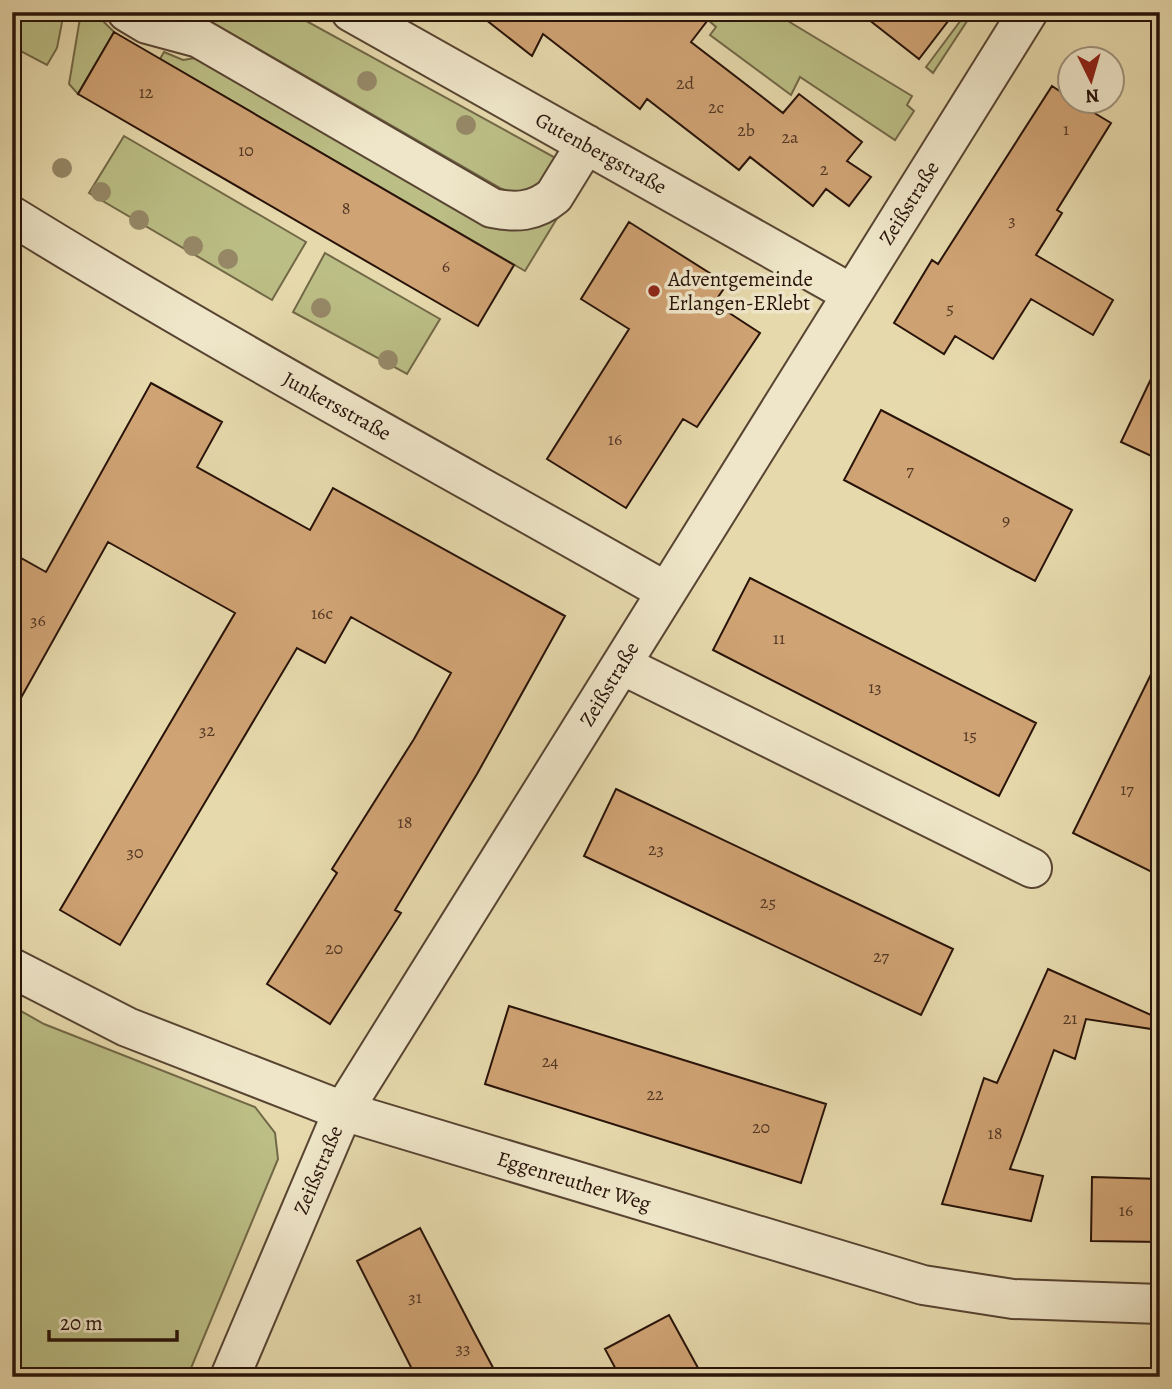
<svg xmlns="http://www.w3.org/2000/svg" width="1172" height="1389" viewBox="0 0 1172 1389" font-family="Alegreya,serif">
<style>
.green{fill:#bbbe85;stroke:#726847;stroke-width:2}
.building{fill:#d0a374;stroke:#281309;stroke-width:2}
.lines{fill:none;stroke-linecap:round;stroke-linejoin:round}
.minor-casing{stroke:#584432;stroke-width:42}
.minor{stroke:#efe6c9;stroke-width:38}
.tree{fill:#968867}
.poi-dot{fill:#8f2418;stroke:#efe6c9;stroke-width:2.5}
.labels{text-anchor:middle;dominant-baseline:central;stroke-width:7;stroke-linejoin:round;paint-order:stroke}
.number-label{font-size:18px;fill:#523724}
.street-label{font-size:21px;fill:#281309;stroke:#efe6c9}
.poi-label{font-size:21px;fill:#281309;stroke:#efe6c9;text-anchor:start}
</style>
<rect width="100%" height="100%" fill="#e6d9ac"/>
<filter id="stains"><feTurbulence type="fractalNoise" baseFrequency=".00286" numOctaves="4"/><feColorMatrix values="0 0 0 0 .2 0 0 0 0 .09 0 0 0 0 .02 0 0 0 .5 -.17"/></filter>
<radialGradient id="worn" r=".72"><stop offset=".6" stop-color="#630" stop-opacity="0"/><stop offset="1" stop-color="#630" stop-opacity=".3"/></radialGradient>
<path class="green" d="M 12,12 L 64,12 L 57,48 L 47,65 L 17,49 L 12,58 Z
M 81,12 L 94,12 L 114,32 L 78,94 L 69,84 Z
M 194,12 L 290,12 L 561,161 C 551,178 539,193 517,193 C 512,194 506,190 502,189 Z
M 699,12 L 773,12 L 912,96 L 907,105 L 914,111 L 895,140 L 800,77 L 791,95 L 710,35 L 716,27 Z
M 967,12 L 973,12 L 933,73 L 926,67 Z
M 164,52 L 183,60 L 195,58 L 491,226 L 559,215 L 525,271 L 160,59 Z
M 124,136 L 306,242 L 272,300 L 89,193 Z
M 325,253 L 440,319 L 407,374 L 293,312 Z
M 12,1006 L 44,1024 L 255,1107 L 275,1133 L 278,1159 L 191,1368 L 210,1377 L 12,1377 Z"/>
<path class="building" d="M 476,12 L 714,12 L 691,42 L 783,113 L 799,94 L 862,142 L 847,161 L 871,177 L 849,206 L 826,189 L 813,206 L 750,157 L 739,170 L 647,99 L 640,109 L 543,34 L 532,56 Z
M 859,12 L 955,12 L 919,59 Z
M 114,32 L 514,265 L 478,326 L 78,94 Z
M 1052,86 L 1070,98 L 1070,102 L 1076,102 L 1111,123 L 1057,210 L 1062,213 L 1036,255 L 1113,300 L 1093,335 L 1031,299 L 993,359 L 955,336 L 944,354 L 894,323 L 932,260 L 938,264 Z
M 629,222 L 727,284 L 714,303 L 760,333 L 697,427 L 683,419 L 626,508 L 547,459 L 629,329 L 581,299 Z
M 1160,360 L 1160,460 L 1121,442 Z
M 151,383 L 222,422 L 197,467 L 310,530 L 333,488 L 565,616 L 477,774 L 395,910 L 401,913 L 330,1024 L 267,984 L 337,873 L 332,869 L 414,739 L 451,673 L 351,617 L 325,663 L 297,648 L 120,945 L 60,910 L 235,613 L 108,542 L 12,714 L 12,553 L 46,572 Z
M 881,410 L 1072,510 L 1035,581 L 844,480 Z
M 750,578 L 1036,723 L 999,796 L 713,650 Z
M 1160,656 L 1160,876 L 1073,833 Z
M 616,789 L 953,949 L 921,1015 L 584,856 Z
M 1048,969 L 1160,1019 L 1158,1030 L 1086,1019 L 1075,1059 L 1054,1050 L 1010,1169 L 1043,1176 L 1031,1221 L 942,1204 L 984,1078 L 997,1083 Z
M 509,1006 L 826,1104 L 801,1183 L 485,1084 Z
M 1092,1177 L 1160,1179 L 1160,1242 L 1091,1241 Z
M 420,1228 L 474,1332 L 498,1377 L 416,1377 L 357,1261 Z
M 669,1315 L 703,1377 L 620,1377 L 605,1349 Z"/>
<g class="lines">
<g class="minor-casing">
<path id="minor" d="M 127,12 L 147,24 L 199,38 L 492,208 C 516,213 535,212 554,196 L 586,144
M 351,12 L 852,294
M 12,216 C 226,348 447,467 665,591
M 622,665 L 1032,868
M 12,968 L 127,1027 L 343,1111 L 923,1285 L 1013,1299 L 1160,1304
M 230,1377 L 343,1111 L 1028,12"/>
</g>
<use href="#minor" class="minor"/>
</g>
<g class="tree">
<circle cx="367" cy="81" r="10"/>
<circle cx="466" cy="125" r="10"/>
<circle cx="62" cy="168" r="10"/>
<circle cx="101" cy="192" r="10"/>
<circle cx="139" cy="220" r="10"/>
<circle cx="193" cy="246" r="10"/>
<circle cx="228" cy="259" r="10"/>
<circle cx="321" cy="308" r="10"/>
<circle cx="388" cy="360" r="10"/>
</g>
<circle class="poi-dot" cx="654" cy="291" r="7"/>
<g class="labels">
<g class="number-label">
<text x="685" y="83">2d</text>
<text x="146" y="92">12</text>
<text x="716" y="107">2c</text>
<text x="1066" y="129">1</text>
<text x="746" y="130">2b</text>
<text x="790" y="137">2a</text>
<text x="246" y="150">10</text>
<text x="824" y="169">2</text>
<text x="346" y="208">8</text>
<text x="1012" y="220">3</text>
<text x="446" y="266">6</text>
<text x="950" y="308">5</text>
<text x="615" y="439">16</text>
<text x="910" y="470">7</text>
<text x="1006" y="520">9</text>
<text x="322" y="613">16c</text>
<text x="38" y="620">36</text>
<text x="779" y="638">11</text>
<text x="875" y="687">13</text>
<text x="207" y="730">32</text>
<text x="970" y="735">15</text>
<text x="1127" y="789">17</text>
<text x="405" y="822">18</text>
<text x="656" y="849">23</text>
<text x="135" y="852">30</text>
<text x="768" y="902">25</text>
<text x="334" y="948">20</text>
<text x="881" y="956">27</text>
<text x="1070" y="1018">21</text>
<text x="550" y="1061">24</text>
<text x="655" y="1094">22</text>
<text x="761" y="1127">20</text>
<text x="995" y="1133">18</text>
<text x="1126" y="1210">16</text>
<text x="415" y="1297">31</text>
<text x="463" y="1348">33</text>
</g>
<g class="street-label">
<text transform="translate(601 153) rotate(29)">Gutenbergstraße</text>
<text transform="translate(909 203) rotate(-58)">Zeißstraße</text>
<text transform="translate(337 406) rotate(29)">Junkersstraße</text>
<text transform="translate(609 684) rotate(-59)">Zeißstraße</text>
<text transform="translate(318 1170) rotate(-67)">Zeißstraße</text>
<text transform="translate(574 1181) rotate(17)">Eggenreuther Weg</text>
</g>
<g class="poi-label">
<text x="668" y="279">Adventgemeinde<tspan x="668" dy="24">Erlangen-ERlebt</tspan></text>
</g>
</g>
<rect width="1172" height="1389" fill="none" stroke="#e6d9ac" stroke-width="42"/>
<rect x="14" y="14" width="1144" height="1361" fill="none" stroke="#281309" stroke-width="3.5"/>
<rect x="21" y="21" width="1130" height="1347" fill="none" stroke="#281309" stroke-width="2"/>
<g transform="translate(1091 80) rotate(175)"><circle r="33" fill="#efe6c9" stroke="#9f927c" stroke-width="2"/>
<path d="M0-5L12 26L0 18L-12 26Z" fill="#8f2418"/>
<text y="-10" font-size="19" font-weight="bold" text-anchor="middle" fill="#281309">N</text>
</g>
<path d="M49 1330v10h128v-10" fill="none" stroke="#281309" stroke-width="3.5"/>
<text x="60" y="1330" font-size="21" fill="#281309" stroke="#efe6c9" stroke-width="5" paint-order="stroke">20 m</text>
<rect width="100%" height="100%" filter="url(#stains)"/>
<rect width="100%" height="100%" fill="url(#worn)"/>
</svg>
